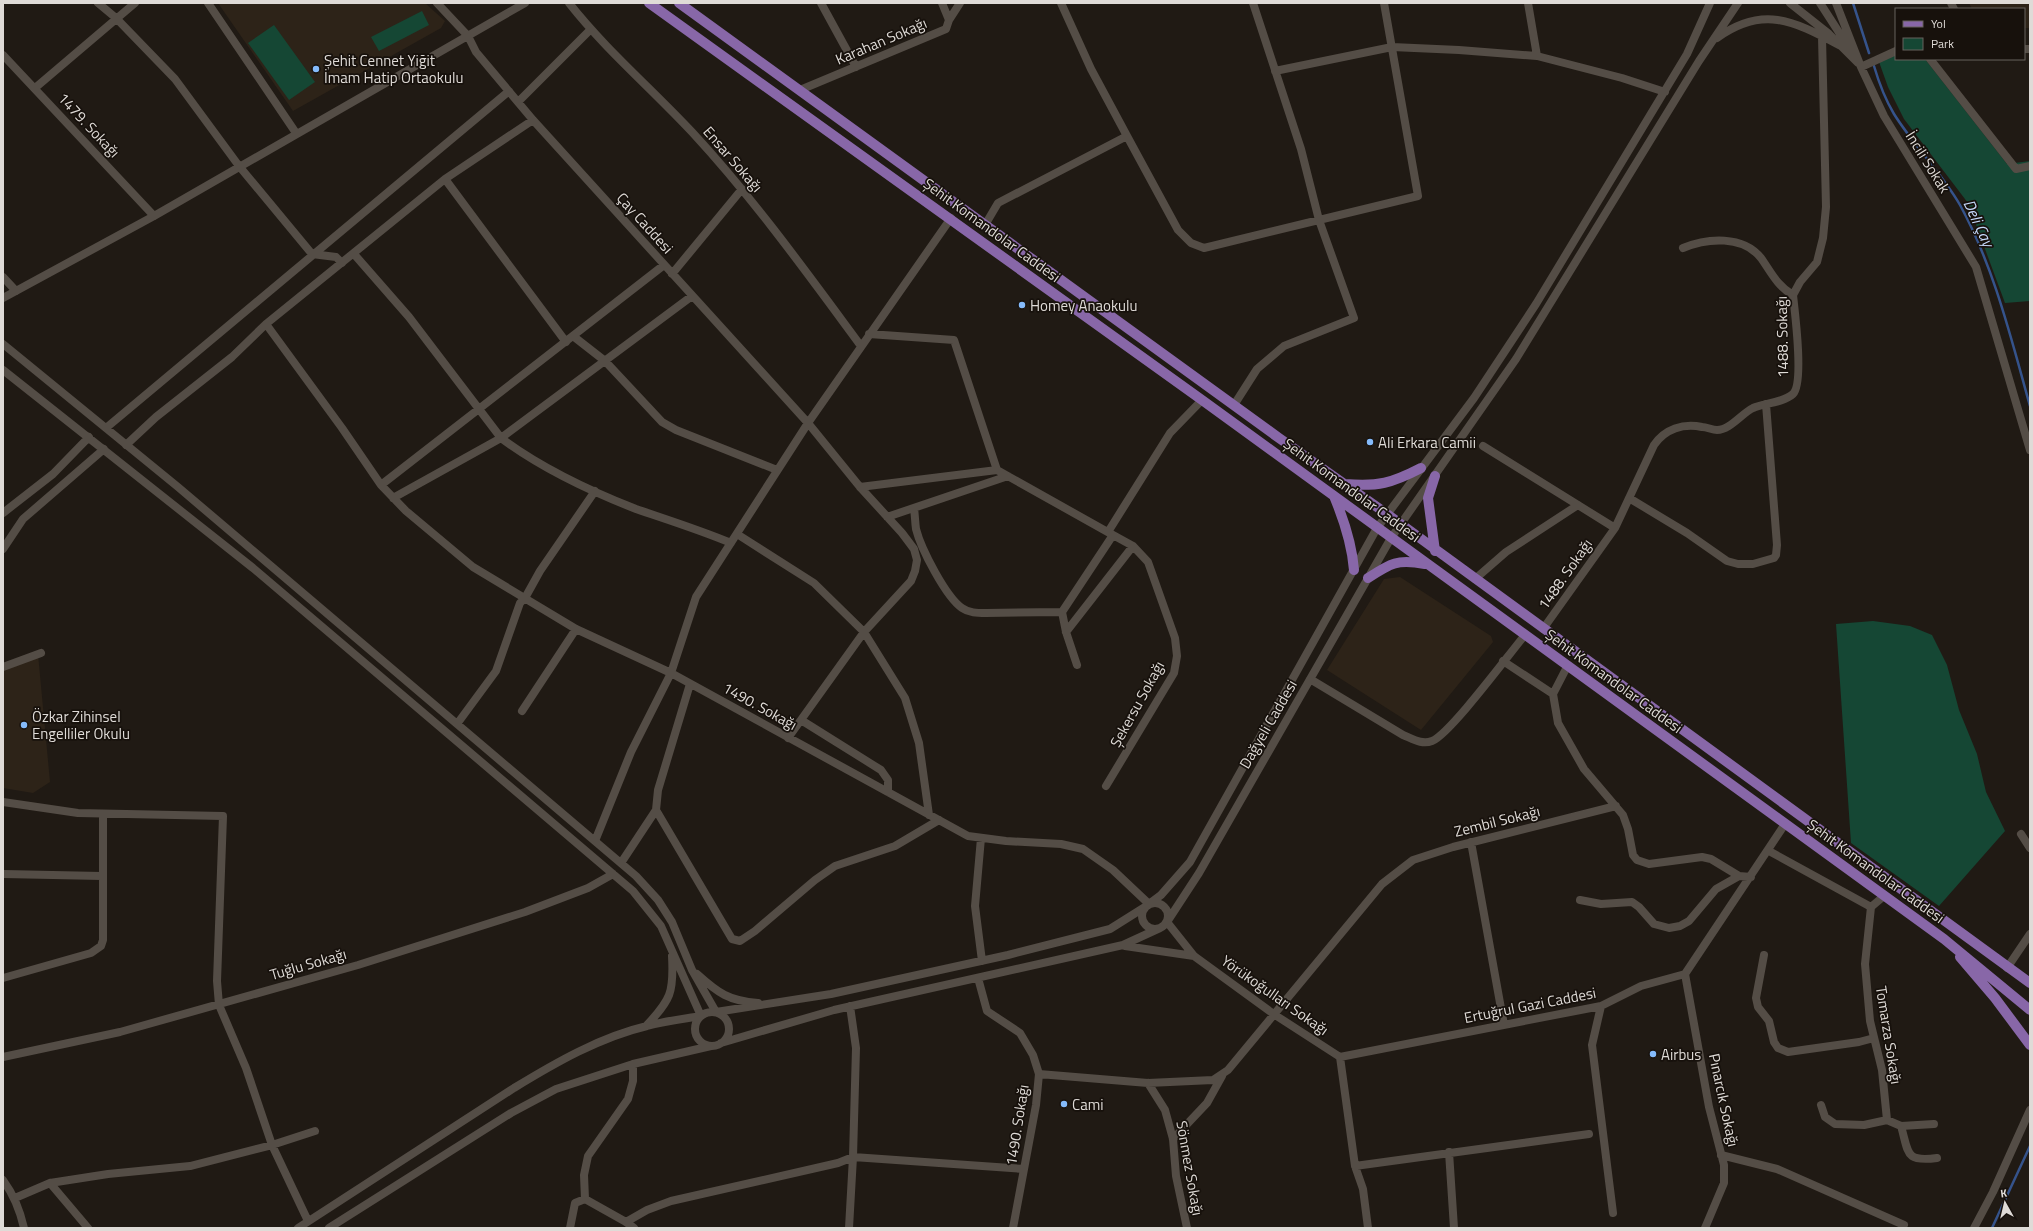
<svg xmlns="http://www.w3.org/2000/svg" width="2033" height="1231" viewBox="0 0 2033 1231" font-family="'Titillium Web',sans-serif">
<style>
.built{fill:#2d2318}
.green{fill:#154734}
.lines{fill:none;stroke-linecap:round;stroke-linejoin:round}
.stream{stroke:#35538b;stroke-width:2.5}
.minor{stroke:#544d46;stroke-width:8}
.major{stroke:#8867a8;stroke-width:10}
.poi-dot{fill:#85bbfb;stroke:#17110c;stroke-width:1.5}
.labels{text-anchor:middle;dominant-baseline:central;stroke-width:3.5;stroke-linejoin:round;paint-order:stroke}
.street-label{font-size:15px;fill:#dfdbd7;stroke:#17110c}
.poi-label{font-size:15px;fill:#dfdbd7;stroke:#17110c;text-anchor:start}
.water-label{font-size:16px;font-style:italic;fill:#c5d8fa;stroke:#17110c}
</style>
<rect width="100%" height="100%" fill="#201a14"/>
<path class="built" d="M 218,3 L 425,3 L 445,21 L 441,28 L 293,111 Z
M 1969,3 L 2030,3 L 2030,28 L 2024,28 L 2024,9 L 1972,9 Z
M 1400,577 L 1491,636 L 1493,642 L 1421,730 L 1327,670 L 1384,579 Z
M 38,654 L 50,782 L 33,793 L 3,788 L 3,668 Z"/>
<path class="green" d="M 422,11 L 429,25 L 379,51 L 371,37 Z
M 274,25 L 315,82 L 289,100 L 248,43 Z
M 1896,52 L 1896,59 L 1925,59 L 2007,164 L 2030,161 L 2030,301 L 2005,303 L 1968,203 L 1904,119 L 1888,87 L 1878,59 Z
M 1873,621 L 1910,626 L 1932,635 L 1947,665 L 1959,710 L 1977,754 L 1986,792 L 2005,831 L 1939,906 L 1851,843 L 1836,624 Z"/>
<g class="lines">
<path class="stream" d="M 1853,3 L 1869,53
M 1874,66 C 1879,83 1885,99 1894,114 C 1914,146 1941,172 1960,205 C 1994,267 2011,338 2030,406
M 1992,1228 L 2030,1146"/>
<path class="minor" d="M 98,3 L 116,18 L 175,79 L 239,166 L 312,254 L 336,257 L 342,263
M 208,3 L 296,133
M 437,3 L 468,36 L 476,52 L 533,120 L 808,423 L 860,487 L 902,533 L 914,549 L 917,560 L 915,571 L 911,581 L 864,632 L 905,698 L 919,743 L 929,815
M 569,3 C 606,50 652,89 692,132 C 754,199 807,273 861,346
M 821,3 L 856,67
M 1528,3 L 1537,56
M 1790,3 L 1829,34 L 1858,63
M 1820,3 L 1851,51
M 1836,3 L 1861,67 L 1884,116 L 1976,267 L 2030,450
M 1951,3 L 1954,9
M 949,20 L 960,3
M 1717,38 C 1764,4 1795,22 1841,46
M 2024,49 L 2030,49
M 3,55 L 154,216
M 1930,59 L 2016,169 L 2030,166
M 1861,67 L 1896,51
M 1275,71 L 1392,47 L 1459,50 L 1537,56 L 1622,78 L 1665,92
M 35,88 L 135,3
M 800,90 L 946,29 L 949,20 L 942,3
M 518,102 L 591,29
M 1127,136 L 1178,230 L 1191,243 L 1204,248 L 1418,196 L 1384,3
M 445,179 L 566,342
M 985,225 L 998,203 L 1127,136 L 1091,69 L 1061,3
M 1683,248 C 1707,238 1743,235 1761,258 C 1771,272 1777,286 1793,295
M 354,254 L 409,317 L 501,438 C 541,468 590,491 636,509 C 668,520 700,530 731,543
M 672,274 L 742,189
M 3,277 L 16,291
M 3,298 L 154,216 L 525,3
M 266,324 L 342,428 L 381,485 L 406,511 L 473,567 L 576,629 L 671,673 L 968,836 L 1006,841 L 1061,844 L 1083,849 L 1113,870 L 1149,904 L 1161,895 L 1190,862 L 1377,528 L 1474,398 L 1536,304 L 1687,54 L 1710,3
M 573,336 L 605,361 L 662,422 L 676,430 L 777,470
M 3,344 L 178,487 L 636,876 L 658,900 L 672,922 L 692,970 L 716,1012 L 831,994 L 1008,955 L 1110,929 L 1145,907
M 3,370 L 253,568 L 633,891 L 661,926 L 701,1016 C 683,1019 664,1021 647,1026 C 600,1037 555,1063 514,1088 L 298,1228
M 1234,405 L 1257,369 L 1284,346 L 1354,318 L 1319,220 L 1301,149 L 1253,3
M 106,428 L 509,91
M 126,445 L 156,417 L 232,357 L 266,324 L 445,179 L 533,120
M 1483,446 L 1615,528
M 997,470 L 1113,535 L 1062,612 L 1066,632 L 1077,665
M 381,485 L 664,265
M 860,487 L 997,470 L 954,340 L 869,334
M 393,498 L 501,438 L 692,296
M 1629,498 L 1687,533 L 1727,561 L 1738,564 L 1753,564 L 1774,558 L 1776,555 L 1777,545 L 1766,404
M 914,508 C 915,515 915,522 916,529 C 921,549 946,597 962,608 C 969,613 977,613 986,613 L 1062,612
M 3,513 L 53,474 L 89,437
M 887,517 L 1008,476
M 1108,532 L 1170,433 L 1202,400
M 737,534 L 814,583 L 864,632 L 788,738
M 3,549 L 23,519 L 104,449
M 1475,579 L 1506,552 L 1578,505
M 1543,629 L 1615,528 L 1654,445 C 1665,429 1683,423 1702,427 C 1707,427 1712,430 1717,430 C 1730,430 1741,414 1753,408 C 1764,403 1783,403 1793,394 C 1804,383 1795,313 1793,295 L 1800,282 L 1817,262 L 1823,238 L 1826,207 L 1822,37
M 1066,632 L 1133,546
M 1503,661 L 1553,694
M 1568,665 L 1553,694 L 1558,723 L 1584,769 L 1623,815 L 1628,829 L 1633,855 L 1637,860 L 1649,864 L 1702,857 L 1711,859 L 1739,876 L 1751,877
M 3,667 L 41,653
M 1310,679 L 1403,735 C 1413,739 1422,745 1432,741 C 1450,734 1509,654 1525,635
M 522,711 L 576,629
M 801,720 L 881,770 L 888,780 L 888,792
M 457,724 L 496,671 L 520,603 L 525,598 L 540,571 L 595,491
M 1106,786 L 1174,673 L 1177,656 L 1175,638 L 1148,562 L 1133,546 L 1113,535
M 3,802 L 78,813 L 223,816 L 217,981 L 219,1005 L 246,1068 L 272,1145 L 308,1221
M 656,810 L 732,939 L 740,941 L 755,931 L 815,880 L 835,866 L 895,846 L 939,820
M 2021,834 L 2030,848
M 981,838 L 975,906 L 982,961
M 595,841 L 631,752 L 671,673 L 696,597 L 808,423 L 951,218
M 1471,842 L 1504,1025
M 1769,851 L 1871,907
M 621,863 L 656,810 L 658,790 L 690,684
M 3,874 L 102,876
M 1580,900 L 1601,904 L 1632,902 L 1639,907 L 1654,924 L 1669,928 L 1680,926 L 1689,921 L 1716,889 L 1739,876
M1142 916a13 13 0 1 1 26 0a13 13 0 1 1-26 0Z
M 1871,907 L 1865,964 L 1870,1021 L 1882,1070 L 1887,1120
M 1871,907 L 1884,896
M 1125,946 L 1194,956
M 1764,955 L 1756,998 L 1758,1007 L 1769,1021 L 1774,1042 L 1778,1048 L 1788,1052 L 1859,1042 L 1874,1038
M 2007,968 L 2030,934
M 697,974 C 718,993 729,1001 758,1003
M 1685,974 L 1709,1107 L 1724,1165 L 1724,1183 L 1705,1228
M 3,978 L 91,953 L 101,946 L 103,940 L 103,814
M 978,978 L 987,1011 L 1020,1033 L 1033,1055 L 1039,1074 L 1036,1105 L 1013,1228
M 850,1006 L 856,1048 L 853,1157 L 1024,1169
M 1601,1006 L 1592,1045 L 1613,1213
M695 1029a17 17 0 1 1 34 0a17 17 0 1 1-34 0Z
M 646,1026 C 671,1000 674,992 672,956
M 721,1043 L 834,1010 L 1123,945 L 1160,928
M 3,1057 L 120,1032 L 358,965 L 525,912 L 588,888 L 613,874
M 1340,1057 L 1275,1015 L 1194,956 L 1167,922 L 1199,873 L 1391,538 L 1516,359 L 1699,61 L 1738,3
M 1340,1057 L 1601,1006 L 1641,986 L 1685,974 L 1785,824
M 1340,1057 L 1355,1166 L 1363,1189 L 1368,1228
M 1039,1074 L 1148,1083 L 1213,1080 L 1228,1070 L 1382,884 L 1413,860 L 1453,847 L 1616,806
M 1148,1083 L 1165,1110 L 1173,1139 L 1176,1176 L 1187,1228
M 1821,1105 L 1825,1117 L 1835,1124 L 1864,1125 L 1887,1120 L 1901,1126 C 1909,1154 1905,1162 1937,1158
M 1901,1126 L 1934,1124
M 1173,1139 L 1207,1103 L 1222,1076
M 1449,1152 L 1454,1228
M 1721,1155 L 1777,1169 L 1904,1225
M 1355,1166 L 1589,1134
M 3,1180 C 14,1195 20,1210 24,1228
M 50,1183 L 88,1228
M 15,1198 L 50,1183 L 108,1174 L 190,1166 L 272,1145 L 315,1131
M 585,1199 L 626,1222 L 634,1228
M 626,1222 L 647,1210 L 671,1201 L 838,1163 L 853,1157
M 329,1228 L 511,1113 L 556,1089 L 633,1064 L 711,1046
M 570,1228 L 575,1203 L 585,1199 L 584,1175 L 588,1156 L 628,1099 L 633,1081 L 633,1064
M 849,1228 L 853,1157
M 1974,1228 L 1993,1192 L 2030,1110"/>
<path class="major" d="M 649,3 L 1202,400 L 1944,939 L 2030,1010
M 679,3 L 1279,438 L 1387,514 L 2030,983
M 1345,484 C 1378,487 1392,483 1421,468
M 1334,496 C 1344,520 1352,544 1354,570
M 1435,551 L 1428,498 L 1435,476
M 1368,578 C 1391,563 1397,559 1425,564
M 1960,957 L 1995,998 L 2030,1045"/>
</g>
<g class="poi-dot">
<circle cx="316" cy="69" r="4"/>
<circle cx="1022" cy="305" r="4"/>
<circle cx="1370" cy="442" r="4"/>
<circle cx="24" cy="725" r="4"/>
<circle cx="1653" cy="1054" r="4"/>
<circle cx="1064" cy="1104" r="4"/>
</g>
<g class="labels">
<g class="street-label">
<text transform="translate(881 41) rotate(-23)">Karahan Sokağı</text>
<text transform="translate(89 125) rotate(47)">1479. Sokağı</text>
<text transform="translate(733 159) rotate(49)">Ensar Sokağı</text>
<text transform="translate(1928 162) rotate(58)">İncili Sokak</text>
<text transform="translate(645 223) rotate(48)">Çay Caddesi</text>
<text transform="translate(992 230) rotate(36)">Şehit Komandolar Caddesi</text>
<text transform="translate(1782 337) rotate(-91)">1488. Sokağı</text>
<text transform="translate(1352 490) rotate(36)">Şehit Komandolar Caddesi</text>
<text transform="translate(1565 574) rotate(-55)">1488. Sokağı</text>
<text transform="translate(1614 681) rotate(36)">Şehit Komandolar Caddesi</text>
<text transform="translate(1137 704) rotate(-61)">Şekersu Sokağı</text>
<text transform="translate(760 706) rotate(29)">1490. Sokağı</text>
<text transform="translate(1268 724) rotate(-60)">Dağyeli Caddesi</text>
<text transform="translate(1497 821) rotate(-14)">Zembil Sokağı</text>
<text transform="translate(1876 871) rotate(36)">Şehit Komandolar Caddesi</text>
<text transform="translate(308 964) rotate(-16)">Tuğlu Sokağı</text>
<text transform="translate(1275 995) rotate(35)">Yörükoğulları Sokağı</text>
<text transform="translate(1530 1005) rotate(-11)">Ertuğrul Gazi Caddesi</text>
<text transform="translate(1889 1035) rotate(81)">Tomarza Sokağı</text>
<text transform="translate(1724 1100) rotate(78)">Pınarcık Sokağı</text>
<text transform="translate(1017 1125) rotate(-81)">1490. Sokağı</text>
<text transform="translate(1190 1168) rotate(80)">Sönmez Sokağı</text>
</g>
<g class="poi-label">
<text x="324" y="60">Şehit Cennet Yiğit<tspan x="324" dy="17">İmam Hatip Ortaokulu</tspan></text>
<text x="1030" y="305">Homey Anaokulu</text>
<text x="1378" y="442">Ali Erkara Camii</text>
<text x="32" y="716">Özkar Zihinsel<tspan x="32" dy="17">Engelliler Okulu</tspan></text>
<text x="1661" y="1054">Airbus</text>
<text x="1072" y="1104">Cami</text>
</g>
<g class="water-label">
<text transform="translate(1979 223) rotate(65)">Deli Çay</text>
</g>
</g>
<rect width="2033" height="1231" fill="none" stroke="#dfdbd7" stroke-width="8"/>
<rect x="1895" y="8" width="130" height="52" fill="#17110c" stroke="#67625d"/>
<rect x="1903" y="21" width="20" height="6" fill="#8867a8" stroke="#67625d"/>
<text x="1931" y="28" font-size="12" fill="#dfdbd7">Yol</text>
<rect x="1903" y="38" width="20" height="12" fill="#154734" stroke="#67625d"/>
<text x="1931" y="48" font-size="12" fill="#dfdbd7">Park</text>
<g transform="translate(2005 1203) rotate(352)" stroke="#17110c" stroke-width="3" paint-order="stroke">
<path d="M0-3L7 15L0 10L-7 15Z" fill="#dfdbd7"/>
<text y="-6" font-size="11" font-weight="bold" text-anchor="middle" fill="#dfdbd7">K</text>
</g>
</svg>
